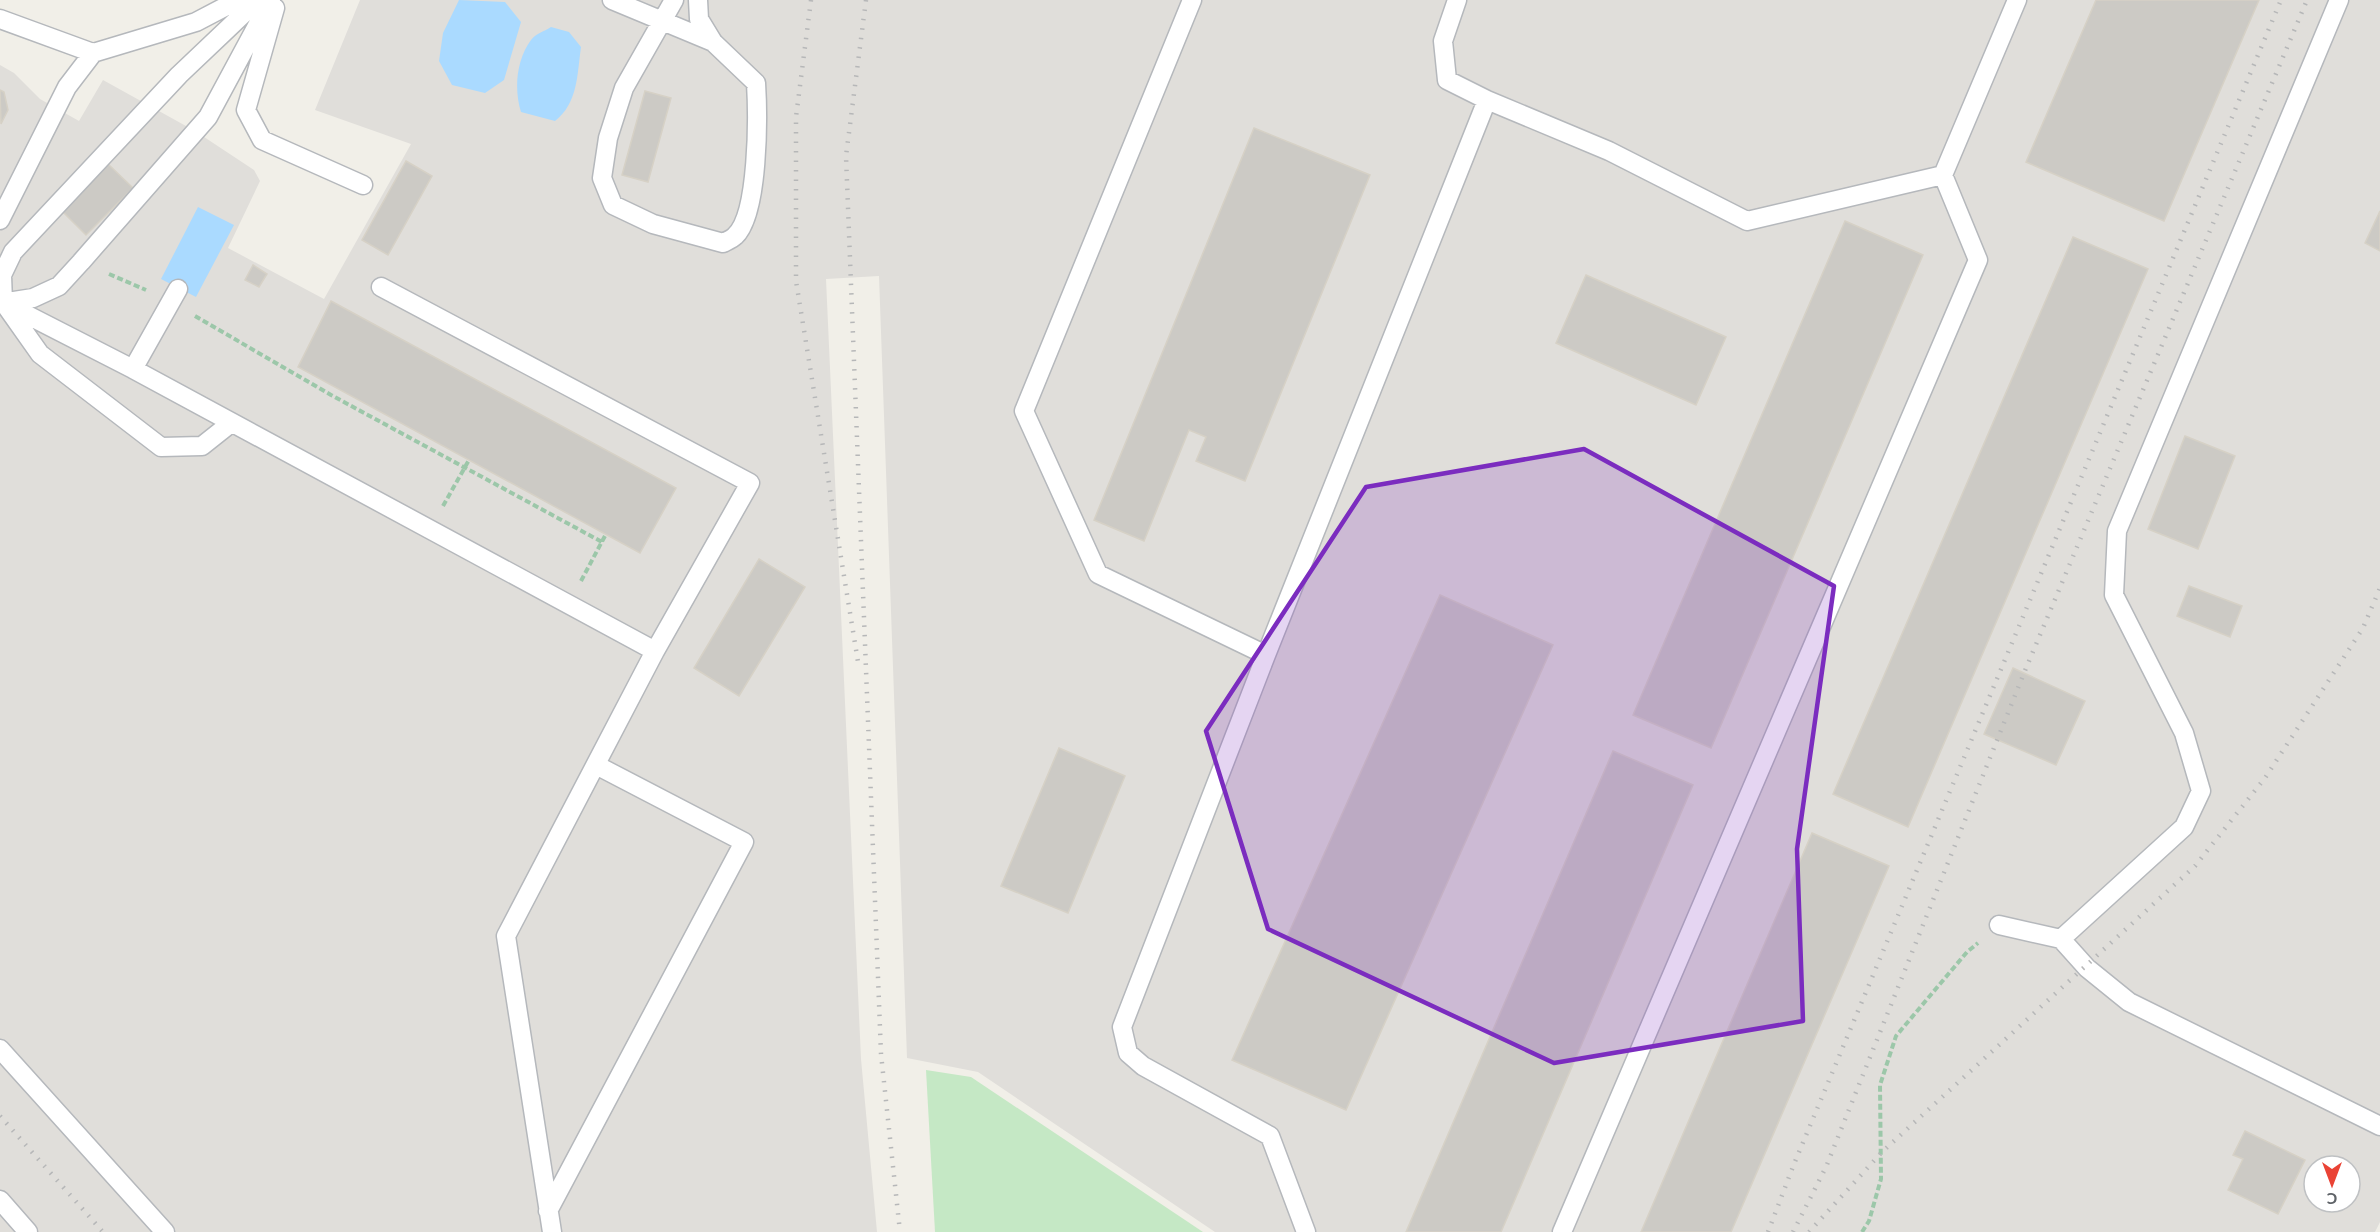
<svg xmlns="http://www.w3.org/2000/svg" width="2380" height="1232" viewBox="0 0 2380 1232" font-family="Mulish,sans-serif">
<style>
.industrial{fill:#e0deda;fill-rule:evenodd}
.green{fill:#c5e8c5}
.water{fill:#aadaff}
.building{fill:#cccac5;stroke:#d6d1c6;stroke-width:1.5}
.lines{fill:none;stroke-linecap:round;stroke-linejoin:round}
.service-casing{stroke:#b5b8bc;stroke-width:21}
.path{stroke:#9cc7a9;stroke-width:4;stroke-dasharray:6 3;stroke-linecap:butt}
.service{stroke:#fff;stroke-width:18}
.rail{stroke:#b6b7b8;stroke-width:4.5;stroke-dasharray:1.5 8;stroke-linecap:butt}
.marked{fill:#7b2cbf;fill-opacity:0.2;stroke:#7b2cbf;stroke-width:4.5;stroke-linejoin:round}
</style>
<rect width="100%" height="100%" fill="#f1efe8"/>
<path class="industrial" d="M 360,0 L 2380,0 L 2380,1222 L 2375,1232 L 1215,1232 L 978,1072 L 907,1058 L 879,276 L 826,279 L 861,1059 L 877,1232 L 0,1232 L 0,65 L 14,73 L 40,99 L 79,121 L 103,80 L 195,131 L 254,170 L 260,181 L 228,248 L 324,299 L 411,144 L 315,110 ZM 2314,1166 L 2350,1166 L 2350,1202 L 2314,1202 Z"/>
<path class="green" d="M 926,1070 L 971,1077 L 1203,1232 L 935,1232 Z"/>
<path class="water" d="M 459,0 L 505,2 L 521,22 L 504,80 L 485,93 L 452,85 L 439,61 L 443,33 Z
M 551,27 L 569,32 L 581,47 C 577,75 578,103 555,121 L 521,112 C 514,90 516,60 531,40 C 535,34 545,31 551,27 Z
M 198,207 L 234,225 L 196,297 L 161,279 Z"/>
<path class="building" d="M 2096,0 L 2259,0 L 2164,221 L 2026,162 Z
M 0,90 L 4,92 L 8,110 L 1,124 Z
M 645,91 L 671,98 L 648,182 L 622,175 Z
M 1254,128 L 1370,175 L 1245,481 L 1196,461 L 1206,437 L 1189,430 L 1144,541 L 1094,520 Z
M 406,161 L 432,176 L 388,255 L 362,240 Z
M 107,163 L 133,188 L 86,235 L 61,210 Z
M 2380,211 L 2380,251 L 2365,243 Z
M 1845,221 L 1923,255 L 1711,748 L 1633,715 Z
M 2073,237 L 2148,269 L 1908,827 L 1833,794 Z
M 253,265 L 267,274 L 259,287 L 245,280 Z
M 1586,275 L 1726,337 L 1696,405 L 1556,343 Z
M 331,301 L 676,488 L 640,553 L 298,367 Z
M 2185,436 L 2235,456 L 2198,549 L 2148,529 Z
M 759,559 L 805,587 L 739,696 L 694,668 Z
M 2189,586 L 2242,606 L 2230,637 L 2177,616 Z
M 1440,595 L 1553,645 L 1346,1110 L 1232,1060 Z
M 2013,668 L 2085,701 L 2056,765 L 1984,734 Z
M 1059,748 L 1125,776 L 1068,913 L 1001,886 Z
M 1613,751 L 1693,785 L 1501,1232 L 1406,1232 Z
M 1812,833 L 1889,866 L 1731,1232 L 1641,1232 Z
M 2245,1131 L 2305,1160 L 2278,1214 L 2228,1190 L 2243,1159 L 2233,1155 Z"/>
<g class="lines">
<g class="service-casing">
<path id="service" d="M 612,0 L 713,42
M 674,0 L 624,88 L 608,138 L 602,178 L 613,205 L 653,224 L 723,243 C 727,241 732,239 735,236 C 759,214 758,115 756,83 L 713,42 L 699,19 L 698,0
M 1192,0 L 1024,411 L 1098,574 L 1266,655
M 1457,0 L 1443,41 L 1447,80 L 1487,100 L 1609,151 L 1747,221 L 1943,175
M 2339,0 L 2117,531 L 2114,595 L 2184,733 L 2201,791 L 2184,827 L 2061,939 L 2087,968 L 2129,1002 L 2380,1126
M 275,8 L 246,110 L 262,140 L 363,185
M 0,19 L 93,53 L 196,22 L 238,0
M 0,220 L 67,87 L 93,53
M 381,287 L 750,483 L 655,651
M 0,301 L 133,369 L 655,651 L 506,936 L 552,1232
M 3,302 L 2,275 L 13,252 L 179,75 L 258,0
M 1,303 L 33,298 L 59,286 L 81,262 L 208,117 L 271,0
M 6,306 L 40,354 L 161,447 L 202,446 L 231,423
M 133,369 L 178,289
M 1999,925 L 2061,939
M 0,1049 L 165,1232
M 0,1200 L 28,1232
M 548,1211 L 744,842 L 596,765
M 1306,1232 L 1270,1136 L 1143,1066 L 1128,1053 L 1122,1027 L 1266,655 L 1487,100
M 1562,1232 L 1978,260 L 1943,175 L 2017,0"/>
</g>
<path class="path" d="M 109,274 L 146,290
M 195,316 L 331,395 L 602,542
M 443,506 L 469,460
M 581,581 L 606,534
M 1862,1232 L 1869,1221 L 1881,1179 L 1880,1085 L 1896,1036 L 1967,952 L 1978,943"/>
<use href="#service" class="service"/>
<path class="rail" d="M 811,0 L 796,117 L 796,281 L 859,668
M 866,0 L 846,156 L 881,1054 L 900,1232
M 0,1116 L 103,1232
M 1768,1232 L 1794,1164 L 2281,0
M 1793,1232 L 1826,1167 L 2024,673 L 2307,0
M 1809,1232 L 1882,1152 L 2195,866 L 2265,778 L 2363,628 L 2380,588"/>
</g>
<path class="marked" d="M 1584,449 L 1834,586 L 1797,849 L 1803,1021 L 1554,1063 L 1268,929 L 1206,731 L 1366,487 Z"/>
<g transform="translate(2332 1184) rotate(180)"><circle r="28" fill="#ffffff" stroke="#bfc1c3" stroke-width="1.5"/>
<path d="M0-4.5L10 22L0 15L-10 22Z" fill="#ea4335"/>
<text y="-9" font-size="16" font-weight="bold" text-anchor="middle" fill="#5f6368">С</text>
</g>
</svg>
